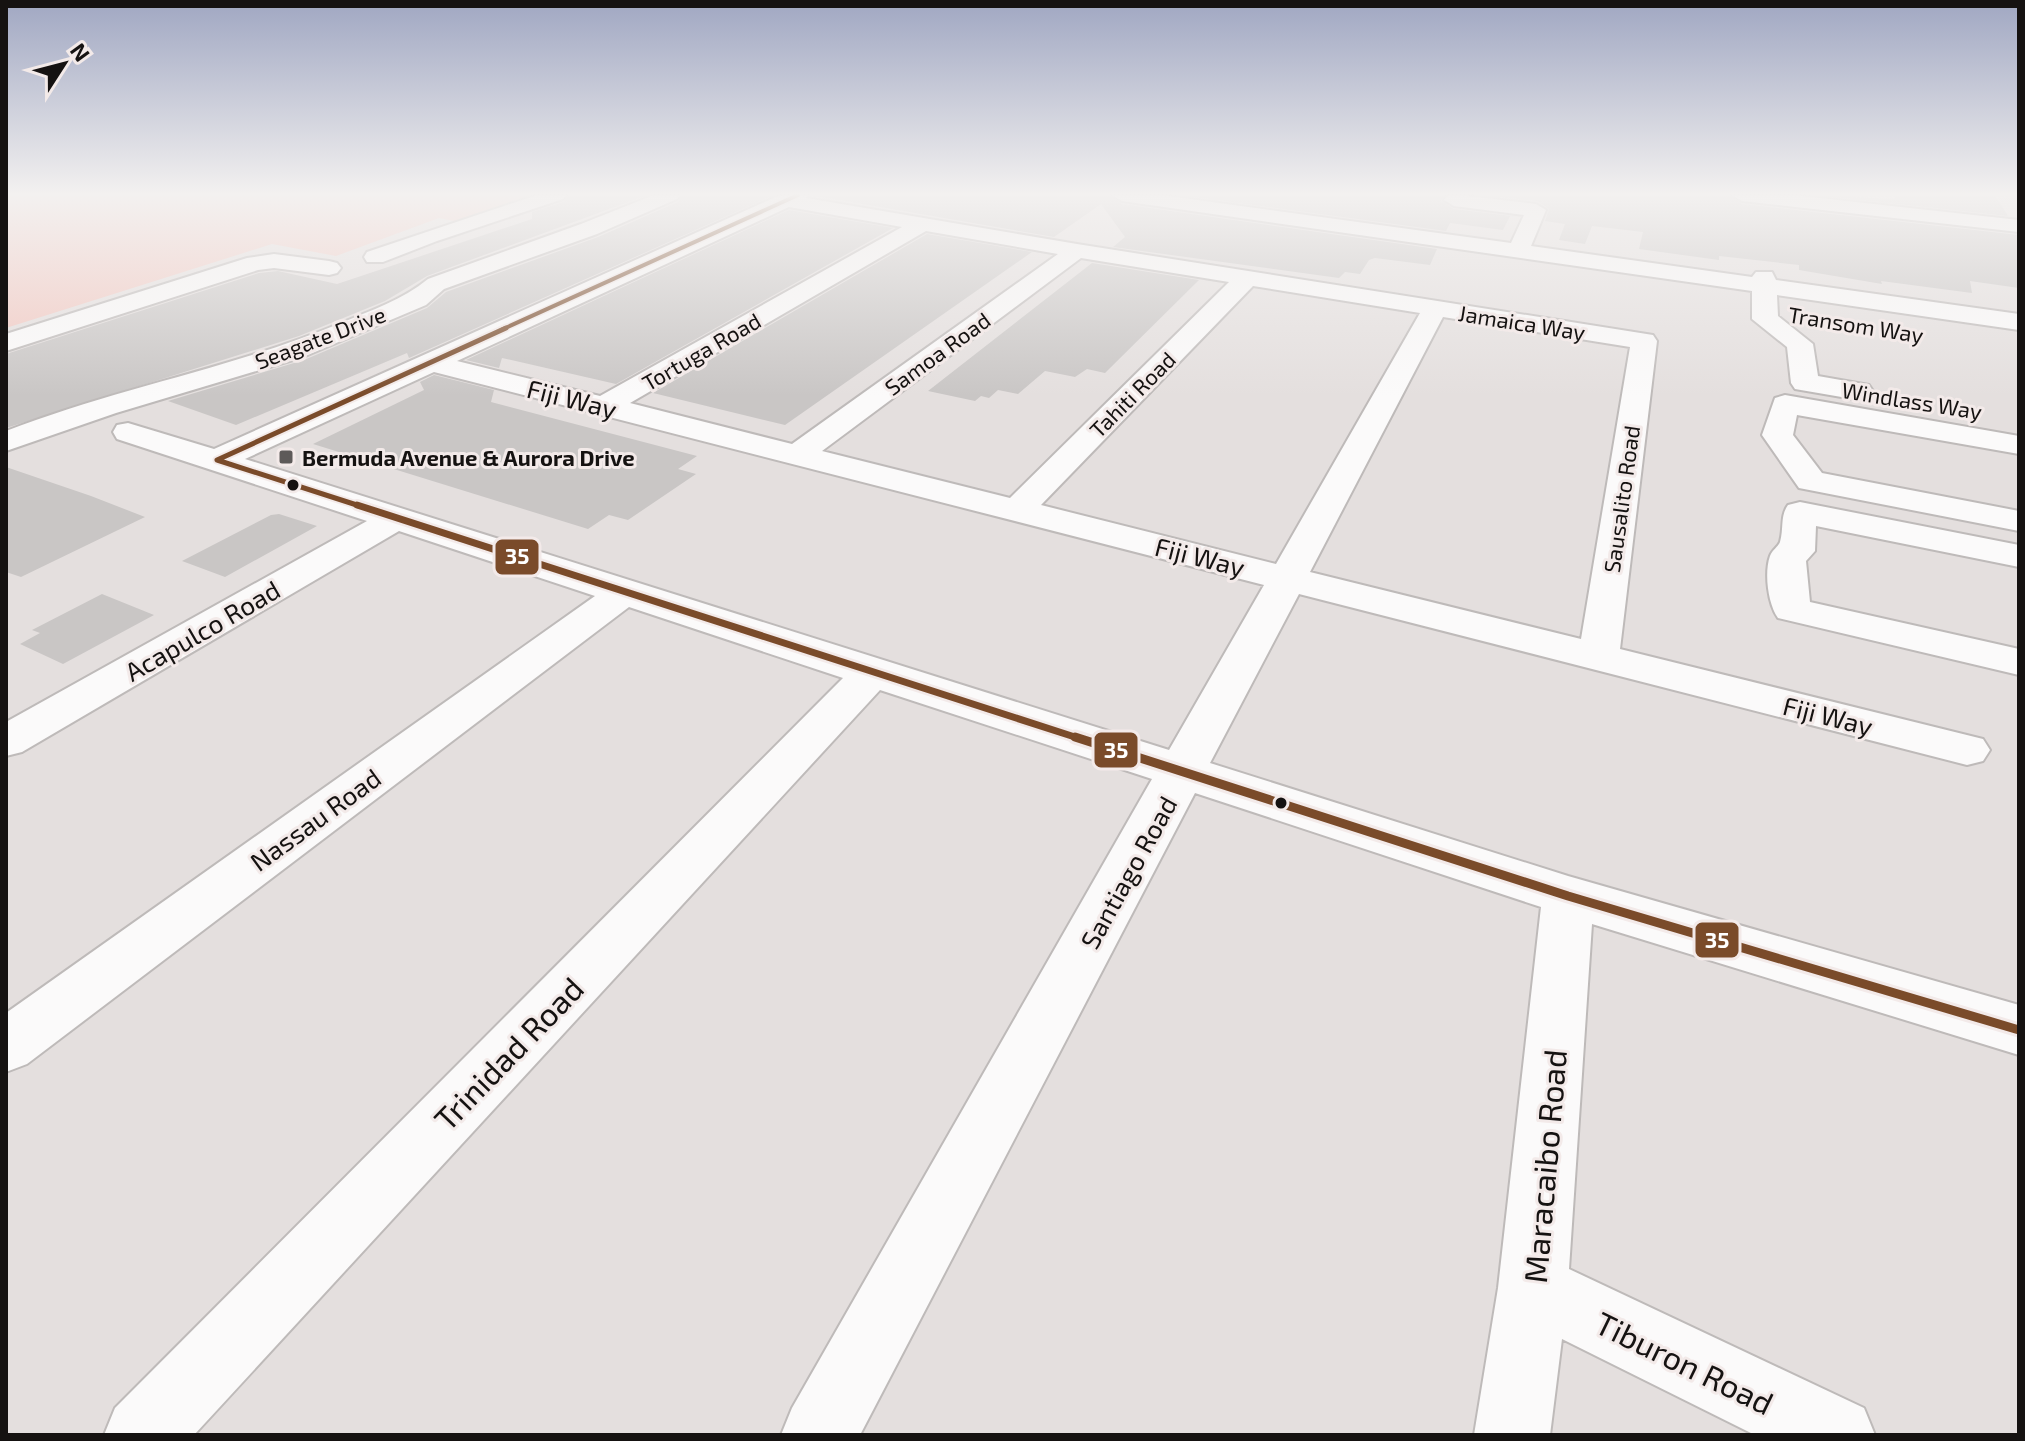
<svg xmlns="http://www.w3.org/2000/svg" width="2025" height="1441" viewBox="0 0 2025 1441" font-family="'Exo 2',sans-serif">
<style>
.green{fill:#f2c8c1}
.building{fill:#c9c6c5}
.lines{fill:none;stroke-linecap:round;stroke-linejoin:round}
.minor-casing{stroke:#bebab9;stroke-width:4}
.minor{fill:#fbfafa;fill-rule:evenodd}
.bus-1-far3-casing{stroke:#f3eae9;stroke-width:7}
.bus-1-far2-casing{stroke:#f3eae9;stroke-width:9}
.bus-1-far1-casing{stroke:#f3eae9;stroke-width:12}
.bus-1-casing{stroke:#f3eae9;stroke-width:15}
.bus-1-far3{stroke:#7a4b2a;stroke-width:4}
.bus-1-far2{stroke:#7a4b2a;stroke-width:5}
.bus-1-far1{stroke:#7a4b2a;stroke-width:7}
.bus-1{stroke:#7a4b2a;stroke-width:9}
.poi-dot{fill:#5d5a59;stroke:#f3eae9;stroke-width:3}
.bus-dot{fill:#151211;stroke:#f3eae9;stroke-width:3}
.labels{text-anchor:middle;dominant-baseline:central;stroke-width:6;stroke-linejoin:round;paint-order:stroke}
.far-street-label{font-size:22px;fill:#151211;stroke:#f3eae9}
.far-poi-label{font-size:22px;font-weight:bold;fill:#151211;stroke:#f3eae9;text-anchor:start}
.street-label{font-size:26px;fill:#151211;stroke:#f3eae9}
.near-street-label{font-size:32px;fill:#151211;stroke:#f3eae9}
.line-badge{stroke:#f3eae9;stroke-width:3}
.badge-label{font-size:22px;text-anchor:middle;font-weight:bold;fill:#fff}
</style>
<rect width="100%" height="100%" fill="#e4dfde"/>
<path class="green" d="M 6,195 L 533,195 L 459,222 L 439,218 L 336,256 L 272,244 L 6,328 Z"/>
<path class="building" d="M 569,195 L 647,195 L 427,276 L 385,301 L 299,336 L 6,428 L 6,354 L 259,273 L 278,271 L 337,284 L 532,219 L 532,212 L 564,202 Z
M 683,195 L 774,195 L 409,358 L 407,353 L 236,425 L 168,401 L 304,360 L 427,308 L 446,292 L 598,237 L 678,202 Z
M 811,195 L 1109,195 L 1122,204 L 1437,249 L 1430,265 L 1375,258 L 1369,260 L 1360,274 L 1345,272 L 1339,278 L 1113,247 L 1125,237 L 1101,204 L 1054,237 Z
M 1180,195 L 1444,195 L 1441,201 L 1454,209 L 1520,217 L 1510,216 L 1503,230 L 1450,223 L 1446,231 Z
M 1481,195 L 1729,195 L 1742,204 L 2019,235 L 2019,288 L 1970,281 L 1972,293 L 1881,281 L 1882,284 L 1799,270 L 1799,265 L 1719,256 L 1719,260 L 1639,249 L 1643,232 L 1592,226 L 1585,244 L 1559,240 L 1565,224 L 1545,221 L 1549,209 L 1538,201 Z
M 1815,195 L 1895,199 L 1894,195 L 1995,195 L 2008,216 Z
M 789,210 L 893,228 L 616,384 L 502,358 L 499,368 L 466,360 Z
M 927,234 L 1032,252 L 785,425 L 653,393 Z
M 1092,263 L 1199,280 L 1105,373 L 1087,369 L 1075,377 L 1045,371 L 1018,394 L 998,390 L 989,398 L 981,396 L 975,401 L 928,391 Z
M 434,375 L 494,390 L 491,402 L 697,456 L 678,469 L 696,474 L 628,520 L 609,515 L 588,529 L 313,444 L 424,390 L 420,382 Z
M 6,467 L 91,496 L 145,517 L 21,577 L 6,572 Z
M 279,514 L 317,526 L 225,577 L 182,561 L 271,515 Z
M 102,594 L 154,615 L 63,664 L 20,644 L 40,633 L 32,630 Z"/>
<g class="lines">
<g class="minor-casing">
<path id="minor" d="M 537,195 L 566,195 L 563,199 L 437,241 L 383,262 L 367,262 L 364,257 L 367,252 Z
M 654,195 L 680,195 L 677,199 L 597,234 L 444,289 L 426,305 L 303,357 L 116,413 L 6,451 L 6,431 C 116,388 233,368 341,323 C 372,310 402,300 428,279 L 581,224 Z
M 808,195 L 806,198 L 1077,244 L 1653,335 L 1657,341 L 1620,649 L 1983,739 L 1990,750 L 1983,761 L 1967,765 L 1299,594 L 1210,763 L 1568,876 L 2019,1005 L 2019,1055 L 1592,924 L 1569,1269 L 1864,1408 L 1875,1435 L 1755,1435 L 1562,1339 L 1550,1435 L 1474,1435 L 1498,1288 L 1541,907 L 1195,793 L 860,1435 L 781,1435 L 792,1408 L 1152,779 L 880,690 L 194,1435 L 104,1435 L 115,1408 L 843,678 L 629,607 L 27,1064 L 6,1072 L 6,1013 L 595,596 L 399,531 L 22,752 L 6,756 L 6,722 L 367,521 L 117,439 L 113,432 L 117,425 L 128,423 L 214,449 L 778,196 ZM 789,207 L 902,227 L 600,396 L 457,361 ZM 926,231 L 1058,254 L 792,444 L 630,403 ZM 1081,258 L 1229,282 L 1010,498 L 822,451 ZM 1253,286 L 1420,313 L 1276,564 L 1041,505 ZM 1443,317 L 1630,347 L 1581,639 L 1310,572 ZM 434,372 L 1264,585 L 1169,750 L 245,459 Z
M 1112,195 L 1161,195 L 1511,243 L 1524,215 L 1454,206 L 1444,200 L 1447,196 L 1459,195 L 1536,204 L 1546,210 L 1531,246 L 1752,277 L 1756,272 L 1772,272 L 1776,280 L 2019,314 L 2019,330 L 1777,295 L 1778,316 L 1813,344 L 1818,376 L 1869,385 L 1873,391 L 1869,397 L 1859,400 L 1795,389 L 1791,383 L 1787,347 L 1752,319 L 1752,291 L 1122,201 Z
M 1732,195 L 1792,195 L 2019,220 L 2019,232 L 1742,201 Z
M 274,254 L 329,261 L 337,263 L 341,268 L 337,273 L 329,275 L 274,268 L 258,270 L 6,351 L 6,334 L 247,258 Z
M 1785,395 L 2019,436 L 2019,454 L 1797,415 L 1793,435 L 1822,473 L 2019,511 L 2019,531 L 1799,488 L 1762,435 L 1775,398 Z
M 1800,502 L 2019,545 L 2019,567 L 1816,526 L 1815,551 L 1806,561 L 1810,602 L 2019,649 L 2019,675 L 1778,618 C 1768,604 1764,573 1770,556 C 1772,550 1778,547 1780,542 C 1784,528 1780,516 1788,505 Z"/>
</g>
<use href="#minor" class="minor"/>
<g class="bus-1-far3-casing">
<path id="bus-1-far3" d="M 501,330 L 798,195"/>
</g>
<g class="bus-1-far2-casing">
<path id="bus-1-far2" d="M 217,460 L 363,507
M 217,460 L 506,328"/>
</g>
<g class="bus-1-far1-casing">
<path id="bus-1-far1" d="M 357,505 L 1081,739"/>
</g>
<g class="bus-1-casing">
<path id="bus-1" d="M 1075,737 L 1568,896 L 2019,1030"/>
</g>
<use href="#bus-1-far3" class="bus-1-far3"/>
<use href="#bus-1-far2" class="bus-1-far2"/>
<use href="#bus-1-far1" class="bus-1-far1"/>
<use href="#bus-1" class="bus-1"/>
</g>
<linearGradient id="sky" x2="0" y2="1"><stop stop-color="#a0a7c2"/><stop offset="0.49" stop-color="#f3f1f0"/><stop offset="1" stop-color="#f3f1f0" stop-opacity="0"/></linearGradient>
<rect width="2025" height="396" fill="url(#sky)"/>
<rect class="poi-dot" x="278" y="449" width="16" height="16" rx="4"/>
<g class="bus-dot">
<circle cx="293" cy="485" r="7"/>
<circle cx="1281" cy="803" r="7"/>
</g>
<g class="labels">
<g class="far-street-label">
<text transform="translate(1522 322) rotate(9)">Jamaica Way</text>
<text transform="translate(1856 324) rotate(9)">Transom Way</text>
<text transform="translate(320 337) rotate(-21)">Seagate Drive</text>
<text transform="translate(701 351) rotate(-30)">Tortuga Road</text>
<text transform="translate(937 353) rotate(-36)">Samoa Road</text>
<text transform="translate(1132 394) rotate(-45)">Tahiti Road</text>
<text transform="translate(1912 400) rotate(9)">Windlass Way</text>
<text transform="translate(1621 499) rotate(-82)">Sausalito Road</text>
</g>
<g class="far-poi-label">
<text x="302" y="457">Bermuda Avenue &amp; Aurora Drive</text>
</g>
<g class="street-label">
<text transform="translate(572 398) rotate(14)">Fiji Way</text>
<text transform="translate(1200 556) rotate(14)">Fiji Way</text>
<text transform="translate(202 630) rotate(-30)">Acapulco Road</text>
<text transform="translate(1828 715) rotate(14)">Fiji Way</text>
<text transform="translate(315 819) rotate(-36)">Nassau Road</text>
<text transform="translate(1128 872) rotate(-61)">Santiago Road</text>
</g>
<g class="near-street-label">
<text transform="translate(508 1053) rotate(-46)">Trinidad Road</text>
<text transform="translate(1544 1166) rotate(-85)">Maracaibo Road</text>
<text transform="translate(1685 1362) rotate(26)">Tiburon Road</text>
</g>
</g>
<g class="line-badge">
<rect x="494" y="538" width="46" height="38" rx="8" fill="#7a4b2a"/>
<rect x="1093" y="731" width="46" height="38" rx="8" fill="#7a4b2a"/>
<rect x="1694" y="921" width="46" height="38" rx="8" fill="#7a4b2a"/>
</g>
<g class="badge-label">
<text x="517" y="564">35</text>
<text x="1116" y="758">35</text>
<text x="1717" y="948">35</text>
</g>
<rect width="2025" height="1441" fill="none" stroke="#151211" stroke-width="16"/>
<g transform="translate(64 64) rotate(54)" stroke="#f3eae9" stroke-width="6" paint-order="stroke">
<path d="M0-6L14 30L0 20L-14 30Z" fill="#151211"/>
<text y="-12" font-size="22" font-weight="bold" text-anchor="middle" fill="#151211">N</text>
</g>
</svg>
